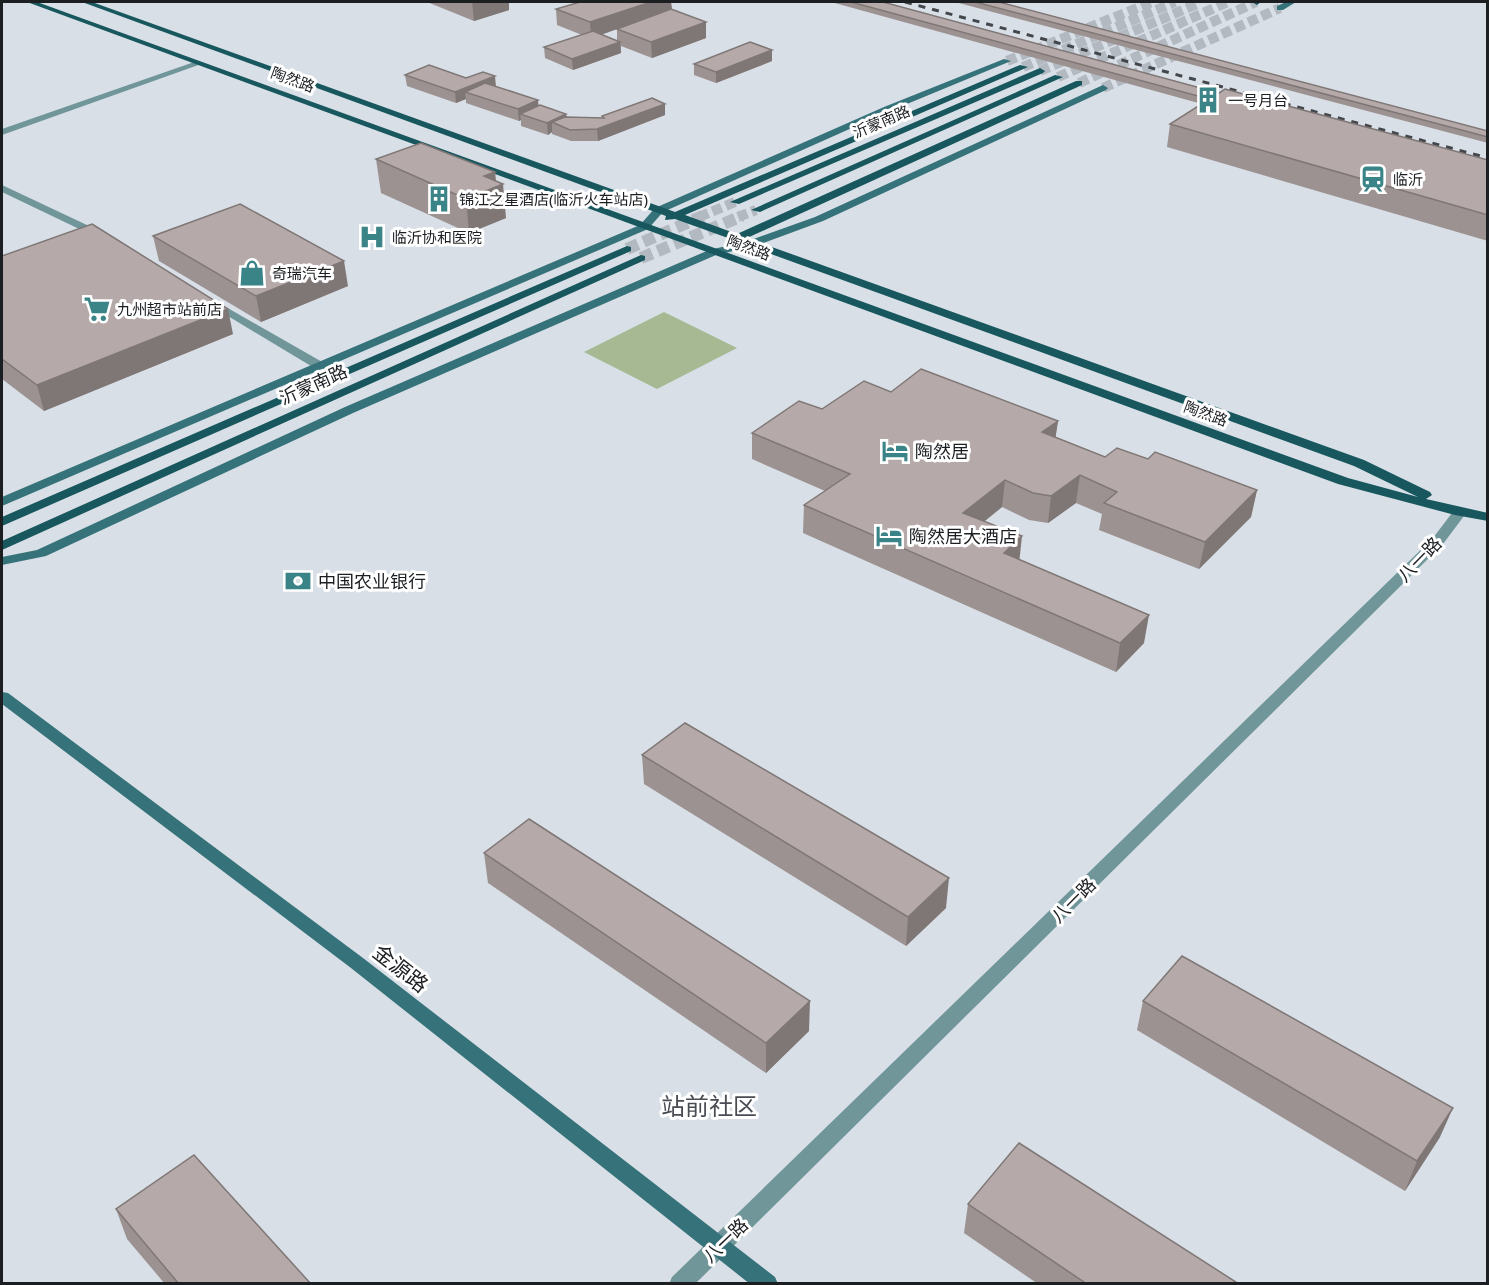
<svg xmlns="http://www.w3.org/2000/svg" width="1489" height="1285" viewBox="0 0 1489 1285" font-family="'Noto Sans','Noto Sans SC',sans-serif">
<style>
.green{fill:#a6b992}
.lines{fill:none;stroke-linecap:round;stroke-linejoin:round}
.secondary-tunnel{stroke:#b2b9c0;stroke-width:10;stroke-dasharray:10 4.5;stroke-linecap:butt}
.primary-tunnel-far1{stroke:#b2b9c0;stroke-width:10;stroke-dasharray:10 4.5;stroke-linecap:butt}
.primary-tunnel{stroke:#b2b9c0;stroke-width:12;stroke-dasharray:12 6;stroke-linecap:butt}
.street{fill:#70969a;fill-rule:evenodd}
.secondary{fill:#367279;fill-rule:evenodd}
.primary{fill:#17575d;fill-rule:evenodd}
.rail{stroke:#43474b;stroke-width:3;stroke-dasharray:7 7;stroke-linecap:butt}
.wall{fill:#9c9291;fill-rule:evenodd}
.shaded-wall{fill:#7f7776}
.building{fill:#b5aaa9;stroke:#7f7776;stroke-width:1.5}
.labels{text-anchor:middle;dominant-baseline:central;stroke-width:6;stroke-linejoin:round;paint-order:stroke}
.far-street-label{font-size:15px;fill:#1c1f22;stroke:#fff}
.far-poi-label{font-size:15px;fill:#1c1f22;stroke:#fff;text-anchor:start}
.street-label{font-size:18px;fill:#1c1f22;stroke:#fff}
.poi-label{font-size:18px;fill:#1c1f22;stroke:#fff;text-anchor:start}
.near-street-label{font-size:21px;fill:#1c1f22;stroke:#fff}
.near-neighbourhood-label{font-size:24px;fill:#484d54;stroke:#fff}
</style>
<rect width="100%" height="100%" fill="#d8dfe7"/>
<path class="green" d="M 664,312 L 737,348 L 657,389 L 584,352 Z"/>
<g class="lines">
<path class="secondary-tunnel" d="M 1007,61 L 1152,2
M 1103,88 L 1280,8"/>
<path class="primary-tunnel-far1" d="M 1023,67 L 1175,2
M 1040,71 L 1197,4
M 1058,77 L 1228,2
M 1079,83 L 1256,2
M 699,217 L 735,202
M 738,217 L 756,210"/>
<path class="primary-tunnel" d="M 627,249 L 703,216
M 641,258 L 742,216"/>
<path class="street" d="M 197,61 L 204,63 L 2,135 L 2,129 Z
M 2,185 L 106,234 L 107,236 L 98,238 L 2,192 Z
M 212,299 L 324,363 L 326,366 L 324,369 L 316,369 L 208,304 L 208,300 Z
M 1460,508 L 1467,512 L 1443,544 L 695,1284 L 669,1284 L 672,1277 L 1433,538 L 1455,509 Z"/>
<path class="secondary" d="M 1286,2 L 1296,2 L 1283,10 L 1277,10 L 1277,6 Z
M 1004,59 L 1011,61 L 890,111 L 663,212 L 648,229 L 2,506 L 2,497 L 640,225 L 655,208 L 884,107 Z
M 1103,85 L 1108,88 L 1106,90 L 823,221 L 755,246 L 716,255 L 353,413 L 46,556 L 2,565 L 2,557 L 37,550 L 345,407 L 709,250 L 748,241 L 815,217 Z
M 2,692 L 8,693 L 363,958 L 775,1277 L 778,1284 L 750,1284 L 351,968 L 2,704 Z"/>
<path class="primary" d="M 27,2 L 37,2 L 1348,478 L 1418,497 L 1354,466 L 738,242 L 727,243 L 726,241 L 728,238 L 675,219 L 665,220 L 666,216 L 82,2 L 92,2 L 675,212 L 1020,65 L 1028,67 L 685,215 L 737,234 L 1076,81 L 1082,81 L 1082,85 L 747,238 L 1364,460 L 1430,492 L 1432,495 L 1426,499 L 1488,513 L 1488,521 L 1455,515 L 1338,484 Z
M 1252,2 L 1261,2 L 1257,5 Z
M 1040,68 L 1045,71 L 1043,73 L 739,204 L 730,202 Z
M 1055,75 L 1063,77 L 760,212 L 751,210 Z
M 627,246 L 631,247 L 631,251 L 2,526 L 2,517 Z
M 641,255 L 645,256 L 645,260 L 2,550 L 2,541 Z"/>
<path class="rail" d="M 905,2 L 1488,158"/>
</g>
<path class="wall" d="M 427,2 L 509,2 L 509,10 L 474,21 Z
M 671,2 L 672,10 L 706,38 L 652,58 L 621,46 L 621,53 L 573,70 L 545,58 L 544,47 L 582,35 L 557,25 L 556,9 ZM 617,29 L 617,41 L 601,35 Z
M 831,2 L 883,2 L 1219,93 L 1488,160 L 1488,241 L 1167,147 L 1170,124 L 1202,104 Z
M 955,2 L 999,2 L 1488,131 L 1488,143 Z
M 772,61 L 716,83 L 694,75 L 694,64 Z
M 405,75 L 466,78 L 538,100 L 538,106 L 566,114 L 567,117 L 603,118 L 602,116 L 665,115 L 598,141 L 571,141 L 552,134 L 552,132 L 548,135 L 521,126 L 521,120 L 519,121 L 466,103 L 466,99 L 456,103 L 407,86 Z
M 376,159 L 495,172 L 496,181 L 506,218 L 469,233 L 381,193 Z
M 153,236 L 348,286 L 261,322 L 159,261 Z
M 2,256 L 233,334 L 44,411 L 2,379 Z
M 891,392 L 1058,421 L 1055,438 L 1105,457 L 1148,459 L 1257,490 L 1251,517 L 1199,569 L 1099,530 L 1102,514 L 1076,503 L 1048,523 L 1029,520 L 1002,507 L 985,521 L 1019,559 L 1144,643 L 1116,672 L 803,533 L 804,505 L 825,491 L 752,459 L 752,433 L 822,409 Z
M 642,755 L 946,908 L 906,946 L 644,784 Z
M 484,853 L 809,1031 L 766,1073 L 488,883 Z
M 1143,1001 L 1440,1137 L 1405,1191 L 1137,1030 Z
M 968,1204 L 1239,1284 L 1038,1284 L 964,1233 Z
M 116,1209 L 311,1284 L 165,1284 L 127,1239 Z"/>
<path class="shaded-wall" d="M 472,2 L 509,2 L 509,10 L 474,21 Z
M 651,2 L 671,2 L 672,10 L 591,38 L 590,22 Z
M 706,22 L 706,38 L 652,58 L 651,42 Z
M 620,42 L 621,53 L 573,70 L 572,59 Z
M 772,50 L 772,61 L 716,83 L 716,72 Z
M 495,76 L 496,87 L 465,92 L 466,99 L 456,103 L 455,92 Z
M 538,100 L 539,112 L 520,114 L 521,120 L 519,121 L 518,109 Z
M 665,104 L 665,115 L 598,141 L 597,129 Z
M 566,114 L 567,125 L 552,122 L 552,132 L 548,135 L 547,123 Z
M 495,172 L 496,187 L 503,184 L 506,218 L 469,233 L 466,199 L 484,176 Z
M 344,261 L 348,286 L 261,322 L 256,296 Z
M 228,309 L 233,334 L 44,411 L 37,385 Z
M 1058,421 L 1054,448 L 1042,432 Z
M 1080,475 L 1076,503 L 1048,523 L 1051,496 Z
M 1005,480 L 1002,507 L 961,540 L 963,513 Z
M 1257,490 L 1251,517 L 1199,569 L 1205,542 Z
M 1022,536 L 1019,564 L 1004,553 Z
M 1149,615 L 1144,643 L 1116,672 L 1120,643 Z
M 949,878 L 946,908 L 906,946 L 908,917 Z
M 810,1001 L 809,1031 L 766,1073 L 766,1043 Z
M 1453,1108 L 1440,1137 L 1405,1191 L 1417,1161 Z"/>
<path class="building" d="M 580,2 L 651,2 L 590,22 L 556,9 Z
M 851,2 L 883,2 L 1219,93 L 1209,99 Z
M 975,2 L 999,2 L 1488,131 L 1488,137 Z
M 671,9 L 706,22 L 651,42 L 617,29 Z
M 593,31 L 620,42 L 572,59 L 544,47 Z
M 750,42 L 772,50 L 716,72 L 694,64 Z
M 429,65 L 466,78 L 483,72 L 495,76 L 455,92 L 405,75 Z
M 485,83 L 538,100 L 518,109 L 465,92 Z
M 1225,89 L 1488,160 L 1488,215 L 1170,124 Z
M 652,98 L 665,104 L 597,129 L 570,130 L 552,122 L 565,117 L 604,118 L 602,116 Z
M 540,105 L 566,114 L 547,123 L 520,114 Z
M 421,143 L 495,172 L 484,176 L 503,184 L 466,199 L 376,159 Z
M 240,204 L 344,261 L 256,296 L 153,236 Z
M 92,224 L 228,309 L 37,385 L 2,359 L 2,256 Z
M 921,369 L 1058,421 L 1042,432 L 1105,457 L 1117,448 L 1148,459 L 1155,452 L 1257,490 L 1205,542 L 1104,503 L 1117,492 L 1080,475 L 1051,496 L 1033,493 L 1005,480 L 963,513 L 1022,536 L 1004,553 L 1149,615 L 1120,643 L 804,505 L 850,474 L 752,433 L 799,401 L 822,409 L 864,381 L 891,392 Z
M 685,723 L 949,878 L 908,917 L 642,755 Z
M 529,819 L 810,1001 L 766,1043 L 484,853 Z
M 1182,956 L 1453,1108 L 1417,1161 L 1143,1001 Z
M 1019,1143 L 1239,1284 L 1087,1284 L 968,1204 Z
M 194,1155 L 311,1284 L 179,1284 L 116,1209 Z"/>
<defs>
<g id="building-bare" transform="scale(2.07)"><path d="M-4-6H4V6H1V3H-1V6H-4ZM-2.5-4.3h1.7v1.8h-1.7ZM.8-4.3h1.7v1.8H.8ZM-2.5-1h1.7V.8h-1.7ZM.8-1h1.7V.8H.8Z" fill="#3a8387" stroke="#fff" stroke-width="2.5" paint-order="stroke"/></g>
<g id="station-bare" transform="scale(2.07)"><path d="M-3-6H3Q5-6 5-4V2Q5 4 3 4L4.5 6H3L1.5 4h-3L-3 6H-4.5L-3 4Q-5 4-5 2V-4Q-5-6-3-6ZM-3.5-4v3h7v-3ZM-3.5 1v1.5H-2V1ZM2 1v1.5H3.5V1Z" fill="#3a8387" stroke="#fff" stroke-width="2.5" paint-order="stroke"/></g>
<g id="hospital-bare" transform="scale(2.07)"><path d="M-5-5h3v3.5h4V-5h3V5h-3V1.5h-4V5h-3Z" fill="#3a8387" stroke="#fff" stroke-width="2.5" paint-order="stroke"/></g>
<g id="shop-bare" transform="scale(2.07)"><path d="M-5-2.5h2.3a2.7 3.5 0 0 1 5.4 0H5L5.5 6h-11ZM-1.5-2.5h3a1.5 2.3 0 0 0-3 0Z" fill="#3a8387" stroke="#fff" stroke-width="2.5" paint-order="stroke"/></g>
<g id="supermarket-bare" transform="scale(2.07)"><path d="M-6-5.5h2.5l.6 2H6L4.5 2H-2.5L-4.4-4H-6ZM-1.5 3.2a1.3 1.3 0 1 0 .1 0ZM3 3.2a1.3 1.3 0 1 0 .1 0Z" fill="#3a8387" stroke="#fff" stroke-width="2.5" paint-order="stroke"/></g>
<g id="hotel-bare" transform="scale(2.07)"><path d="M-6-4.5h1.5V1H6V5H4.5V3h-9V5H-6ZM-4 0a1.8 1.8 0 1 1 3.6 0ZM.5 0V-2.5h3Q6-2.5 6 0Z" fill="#3a8387" stroke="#fff" stroke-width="2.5" paint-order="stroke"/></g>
<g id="bank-bare" transform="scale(2.07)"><path d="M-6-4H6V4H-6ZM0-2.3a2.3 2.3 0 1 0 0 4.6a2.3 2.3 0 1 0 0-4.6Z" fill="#3a8387" stroke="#fff" stroke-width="2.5" paint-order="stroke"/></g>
</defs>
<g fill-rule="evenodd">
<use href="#building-bare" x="1208" y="100"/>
<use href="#station-bare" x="1373" y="179"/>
<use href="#building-bare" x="439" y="199"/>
<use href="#hospital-bare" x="372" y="237"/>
<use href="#shop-bare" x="252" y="273"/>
<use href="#supermarket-bare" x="97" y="309"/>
<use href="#hotel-bare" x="895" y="451"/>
<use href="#hotel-bare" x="889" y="536"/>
<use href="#bank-bare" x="298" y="581"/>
</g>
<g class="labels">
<g class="far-street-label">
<text transform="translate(293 79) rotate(20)">陶然路</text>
<text transform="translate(881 121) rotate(-23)">沂蒙南路</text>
<text transform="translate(749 247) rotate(20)">陶然路</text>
<text transform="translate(1206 413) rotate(20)">陶然路</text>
</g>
<g class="far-poi-label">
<text x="1228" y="100">一号月台</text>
<text x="1393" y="179">临沂</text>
<text x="459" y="199">锦江之星酒店(临沂火车站店)</text>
<text x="392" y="237">临沂协和医院</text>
<text x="272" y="273">奇瑞汽车</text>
<text x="117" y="309">九州超市站前店</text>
</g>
<g class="street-label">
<text transform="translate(313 384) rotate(-24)">沂蒙南路</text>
<text transform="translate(1419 559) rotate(-46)">八一路</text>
<text transform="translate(1073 900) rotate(-45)">八一路</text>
<text transform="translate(725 1240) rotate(-44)">八一路</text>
</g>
<g class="poi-label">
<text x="915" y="451">陶然居</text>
<text x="909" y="536">陶然居大酒店</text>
<text x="318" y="581">中国农业银行</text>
</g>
<g class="near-street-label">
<text transform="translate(401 968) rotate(38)">金源路</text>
</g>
<g class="near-neighbourhood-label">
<text x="709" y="1105">站前社区</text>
</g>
</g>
<rect width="1489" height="1285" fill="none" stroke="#1c1f22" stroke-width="6"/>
</svg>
